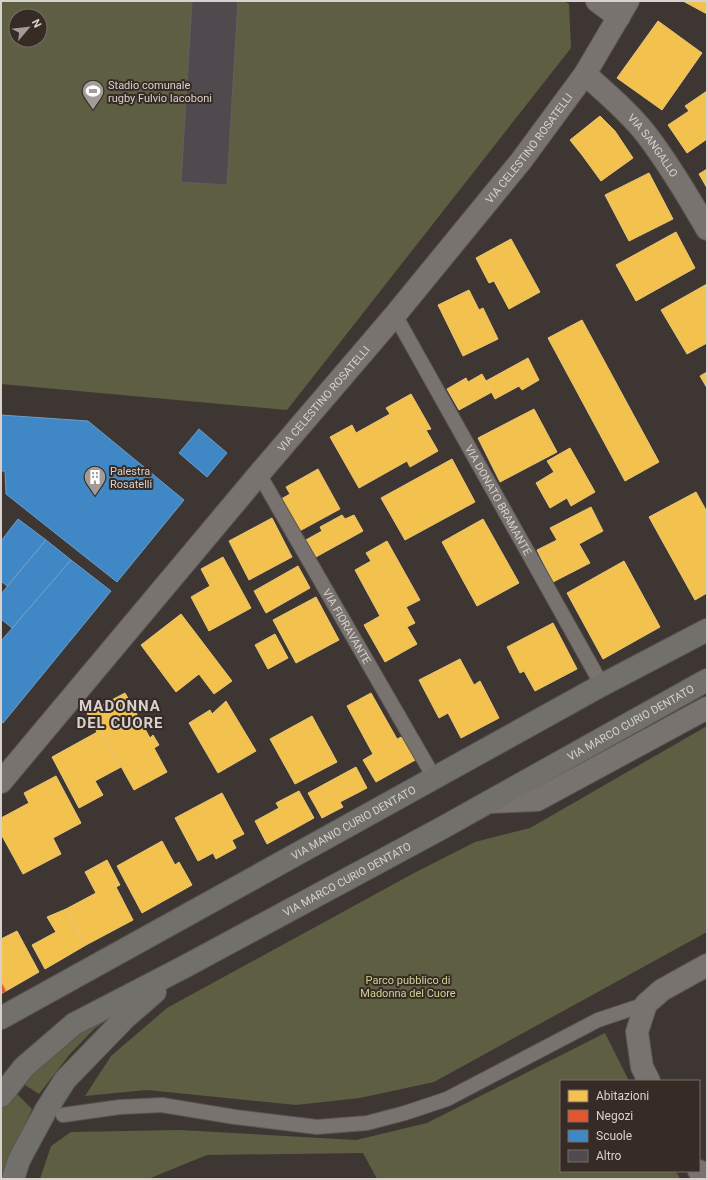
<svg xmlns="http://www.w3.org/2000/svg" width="708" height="1180" viewBox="0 0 708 1180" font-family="Roboto,sans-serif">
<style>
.green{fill:#5e5e43;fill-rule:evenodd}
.homes{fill:#f2c14e;stroke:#eac674}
.shops{fill:#e4572e;stroke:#e17c5e}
.schools{fill:#3f88c5;stroke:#6d9ec7}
.building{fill:#504a4e;stroke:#635f5f}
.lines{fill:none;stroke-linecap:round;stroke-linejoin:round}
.service-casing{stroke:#5a5551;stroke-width:16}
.minor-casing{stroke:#5a5551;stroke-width:24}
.secondary-casing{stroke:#5a5551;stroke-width:24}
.service{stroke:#797370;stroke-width:14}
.minor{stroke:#797370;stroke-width:22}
.secondary{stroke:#72706a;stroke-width:22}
.labels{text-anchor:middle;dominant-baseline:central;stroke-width:4;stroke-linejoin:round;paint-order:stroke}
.poi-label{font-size:11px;fill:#d9d1cd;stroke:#362b25;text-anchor:start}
.street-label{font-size:11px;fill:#d9d1cd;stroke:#362b25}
.park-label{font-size:11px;fill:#cfd294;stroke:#362b25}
.district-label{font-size:15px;font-weight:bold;letter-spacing:1px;fill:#d9d1cd;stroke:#362b25}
</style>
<rect width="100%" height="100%" fill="#3d3633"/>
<path class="green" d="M 1,1 L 564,1 L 569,4 L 571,48 L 287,410 L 1,384 ZM 16,16 L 40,16 L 40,40 L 16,40 Z
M 707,726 L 707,932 L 434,1082 L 360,1098 L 296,1105 L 147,1090 L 85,1096 L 111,1056 L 167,1008 L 414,873 L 475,842 L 530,828 Z
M 137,998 L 94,1029 L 70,1054 L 39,1094 L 19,1081 L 77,1027 Z
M 605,1033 L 629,1081 L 561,1081 L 561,1171 L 676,1171 L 680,1179 L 377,1179 L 363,1153 L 207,1155 L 148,1179 L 40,1179 L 51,1146 L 71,1132 L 179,1130 L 356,1140 L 427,1123 Z
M 14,1091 L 32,1109 L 9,1161 L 3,1179 L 1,1179 L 1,1110 L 3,1104 Z"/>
<path class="homes" d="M 683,1 L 707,1 L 707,14 Z
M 658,21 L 702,53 L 662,110 L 617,78 Z
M 707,91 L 707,139 L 687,153 L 668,125 L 689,111 L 685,106 Z
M 600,116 L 615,131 L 633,158 L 601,181 L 582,155 L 570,140 Z
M 707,169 L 707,188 L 699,174 Z
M 649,173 L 673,219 L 629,241 L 605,195 Z
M 676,232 L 695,268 L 636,301 L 616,265 Z
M 511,239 L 540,292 L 509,309 L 494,281 L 489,283 L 476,258 Z
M 707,284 L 707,343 L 687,354 L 661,310 Z
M 469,290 L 479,310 L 483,308 L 498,339 L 463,356 L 438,305 Z
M 582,320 L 659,462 L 625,481 L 548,338 Z
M 528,358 L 539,380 L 522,390 L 519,386 L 495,399 L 486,381 Z
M 707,372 L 707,388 L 700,376 Z
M 482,374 L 492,392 L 459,410 L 447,389 L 466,378 L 468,382 Z
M 411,394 L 431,429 L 426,430 L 438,451 L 410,467 L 407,461 L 359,488 L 330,437 L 352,425 L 356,433 L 390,414 L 386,408 Z
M 534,409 L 557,452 L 500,482 L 478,438 Z
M 570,448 L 595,492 L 571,506 L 567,498 L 550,508 L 536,483 L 554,472 L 547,461 Z
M 452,459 L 475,502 L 405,540 L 381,498 Z
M 318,469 L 340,509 L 294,534 L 276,502 L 290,494 L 286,487 Z
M 696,492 L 707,512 L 707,593 L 695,600 L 649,517 Z
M 591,507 L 603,531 L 579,544 L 590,563 L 553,582 L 537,550 L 557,540 L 550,528 Z
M 342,515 L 345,519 L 354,515 L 363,531 L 314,558 L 304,541 L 322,531 L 320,527 Z
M 272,518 L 292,557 L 249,580 L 229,541 Z
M 483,519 L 519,583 L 477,606 L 442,542 Z
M 387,541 L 420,600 L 406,607 L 415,623 L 407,627 L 417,644 L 385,662 L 364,625 L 380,616 L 355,570 L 371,561 L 366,553 Z
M 223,557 L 251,608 L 209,631 L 191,597 L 210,586 L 201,569 Z
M 624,561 L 660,627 L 603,659 L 567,593 Z
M 298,566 L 310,588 L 266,613 L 254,591 Z
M 316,597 L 339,640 L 296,663 L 273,620 Z
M 181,614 L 232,681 L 214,694 L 199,674 L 176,692 L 141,645 Z
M 553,623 L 577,669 L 535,691 L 524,671 L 520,673 L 507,647 Z
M 275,634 L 288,658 L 268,669 L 255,645 Z
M 460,659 L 474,685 L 480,681 L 499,718 L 461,738 L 448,713 L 439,718 L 419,680 Z
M 125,693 L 150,738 L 153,735 L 159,745 L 154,748 L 167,772 L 134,790 L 101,730 L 97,732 L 87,713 Z
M 371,693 L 397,739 L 404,736 L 417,759 L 376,782 L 363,760 L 373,754 L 347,706 Z
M 226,701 L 256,751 L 218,773 L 189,723 L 210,710 L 212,714 Z
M 312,716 L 337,762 L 295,784 L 270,739 Z
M 101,730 L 121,767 L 95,781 L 103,795 L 79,808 L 52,757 Z
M 356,767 L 367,788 L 340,802 L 343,807 L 322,818 L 308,793 Z
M 56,776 L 81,823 L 53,838 L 61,854 L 23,874 L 1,834 L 1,818 L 29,803 L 24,793 Z
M 299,791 L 314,818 L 267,844 L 255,821 L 279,808 L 276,803 Z
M 222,793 L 244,834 L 232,840 L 236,848 L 216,859 L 213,853 L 198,861 L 175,818 Z
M 162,841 L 175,865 L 179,862 L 192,885 L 142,913 L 117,866 Z
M 107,860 L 120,885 L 116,887 L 133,920 L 86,945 L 66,909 L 96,893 L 85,872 Z
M 66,909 L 86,945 L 45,969 L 32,945 L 56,932 L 47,917 Z
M 17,931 L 39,972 L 6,991 L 1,982 L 1,939 Z"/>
<path class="shops" d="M 1,982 L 6,991 L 1,994 Z"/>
<path class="schools" d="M 1,415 L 88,421 L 184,500 L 117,582 L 6,494 L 5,471 L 1,471 Z
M 199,429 L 227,453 L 207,477 L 179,453 Z
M 18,519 L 46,540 L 7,586 L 1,581 L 1,541 Z
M 46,540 L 71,560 L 12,628 L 1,619 L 1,594 Z
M 71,560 L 111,591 L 3,723 L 1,721 L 1,641 Z"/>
<path class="building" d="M 192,1 L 238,1 L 227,185 L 181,182 Z"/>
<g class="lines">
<g class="service-casing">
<g id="service">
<path id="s1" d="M 395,315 L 602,685"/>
<path id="s2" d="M 259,474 L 435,779"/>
<path d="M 63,1115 L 120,1107 L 162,1105 L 235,1117 L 317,1127 L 367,1123 L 405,1113 L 447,1099 L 598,1020 L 646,1004"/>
</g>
</g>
<g class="minor-casing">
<g id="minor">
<path d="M 597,1 L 619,17"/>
<path id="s3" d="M 585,74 C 606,93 628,111 646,134 C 669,164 688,196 707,229"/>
<path id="s4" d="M 1,782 L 259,474 L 395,315 L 521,161 L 585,74 L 628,1"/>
<path d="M 489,802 L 537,800 L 707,708"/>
<path d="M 649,1081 L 642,1067 L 637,1032 L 646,1004 L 662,990 L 707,965"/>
<path d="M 699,1171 L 704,1179"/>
</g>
</g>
<g class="secondary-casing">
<g id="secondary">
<path id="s5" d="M 1,1018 L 602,685 L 707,630"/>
<path id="s6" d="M 1,1096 L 24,1067 L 74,1024 L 184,967 L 442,828 L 707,680"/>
<path d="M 13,1179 L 19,1160 L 46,1110 L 65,1080 L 125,1018 L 155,992"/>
</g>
</g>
<use href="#service" class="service"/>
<use href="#minor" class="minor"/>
<use href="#secondary" class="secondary"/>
</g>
<defs>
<g id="stadium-pin" transform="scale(1.15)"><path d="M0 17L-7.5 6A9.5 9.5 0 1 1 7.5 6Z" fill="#a29b97" stroke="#362b25"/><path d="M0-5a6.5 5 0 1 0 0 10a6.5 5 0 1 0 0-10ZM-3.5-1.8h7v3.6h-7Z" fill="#fff"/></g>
<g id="building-pin" transform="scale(1.15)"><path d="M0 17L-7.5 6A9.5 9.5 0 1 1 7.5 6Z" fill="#a29b97" stroke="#362b25"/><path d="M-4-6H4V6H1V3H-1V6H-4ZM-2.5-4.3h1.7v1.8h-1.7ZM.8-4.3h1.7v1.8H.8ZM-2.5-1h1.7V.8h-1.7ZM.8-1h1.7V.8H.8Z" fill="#fff"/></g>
</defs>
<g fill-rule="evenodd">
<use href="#stadium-pin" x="93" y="91"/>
<use href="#building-pin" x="95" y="477"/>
</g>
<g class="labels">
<g class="poi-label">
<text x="108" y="85">Stadio comunale<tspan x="108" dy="13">rugby Fulvio Iacoboni</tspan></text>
<text x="110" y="471">Palestra<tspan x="110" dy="13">Rosatelli</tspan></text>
</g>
<g class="street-label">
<text stroke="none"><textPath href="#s3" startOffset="99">VIA SANGALLO</textPath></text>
<text stroke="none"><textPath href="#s4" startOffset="825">VIA CELESTINO ROSATELLI</textPath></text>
<text stroke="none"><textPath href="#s4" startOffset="501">VIA CELESTINO ROSATELLI</textPath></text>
<text stroke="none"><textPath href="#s1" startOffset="212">VIA DONATO BRAMANTE</textPath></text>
<text stroke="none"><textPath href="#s2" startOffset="176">VIA FIORAVANTE</textPath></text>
<text stroke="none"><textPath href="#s6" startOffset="736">VIA MARCO CURIO DENTATO</textPath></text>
<text stroke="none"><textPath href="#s5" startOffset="403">VIA MANIO CURIO DENTATO</textPath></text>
<text stroke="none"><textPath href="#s6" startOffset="412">VIA MARCO CURIO DENTATO</textPath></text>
</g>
<g class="park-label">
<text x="408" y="980">Parco pubblico di<tspan x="408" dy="13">Madonna del Cuore</tspan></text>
</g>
<g class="district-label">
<text x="120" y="706">MADONNA<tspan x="120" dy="17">DEL CUORE</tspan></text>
</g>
</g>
<rect width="708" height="1180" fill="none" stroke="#d9d1cd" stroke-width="4"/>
<rect x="560" y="1080" width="140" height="92" fill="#362b25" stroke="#776d68"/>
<rect x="568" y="1090" width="20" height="12" fill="#f2c14e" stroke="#776d68"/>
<text x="596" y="1100" font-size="12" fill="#d9d1cd">Abitazioni</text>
<rect x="568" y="1110" width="20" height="12" fill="#e4572e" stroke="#776d68"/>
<text x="596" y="1120" font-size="12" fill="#d9d1cd">Negozi</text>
<rect x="568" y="1130" width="20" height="12" fill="#3f88c5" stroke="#776d68"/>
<text x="596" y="1140" font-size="12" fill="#d9d1cd">Scuole</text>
<rect x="568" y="1150" width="20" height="12" fill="#504a4e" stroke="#776d68"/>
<text x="596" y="1160" font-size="12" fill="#d9d1cd">Altro</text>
<g transform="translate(28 28) rotate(62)"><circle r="19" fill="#362b25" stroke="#776d68"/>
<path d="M0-3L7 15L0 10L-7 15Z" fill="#a29b97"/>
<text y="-6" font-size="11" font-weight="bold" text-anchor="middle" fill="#d9d1cd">N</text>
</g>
</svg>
